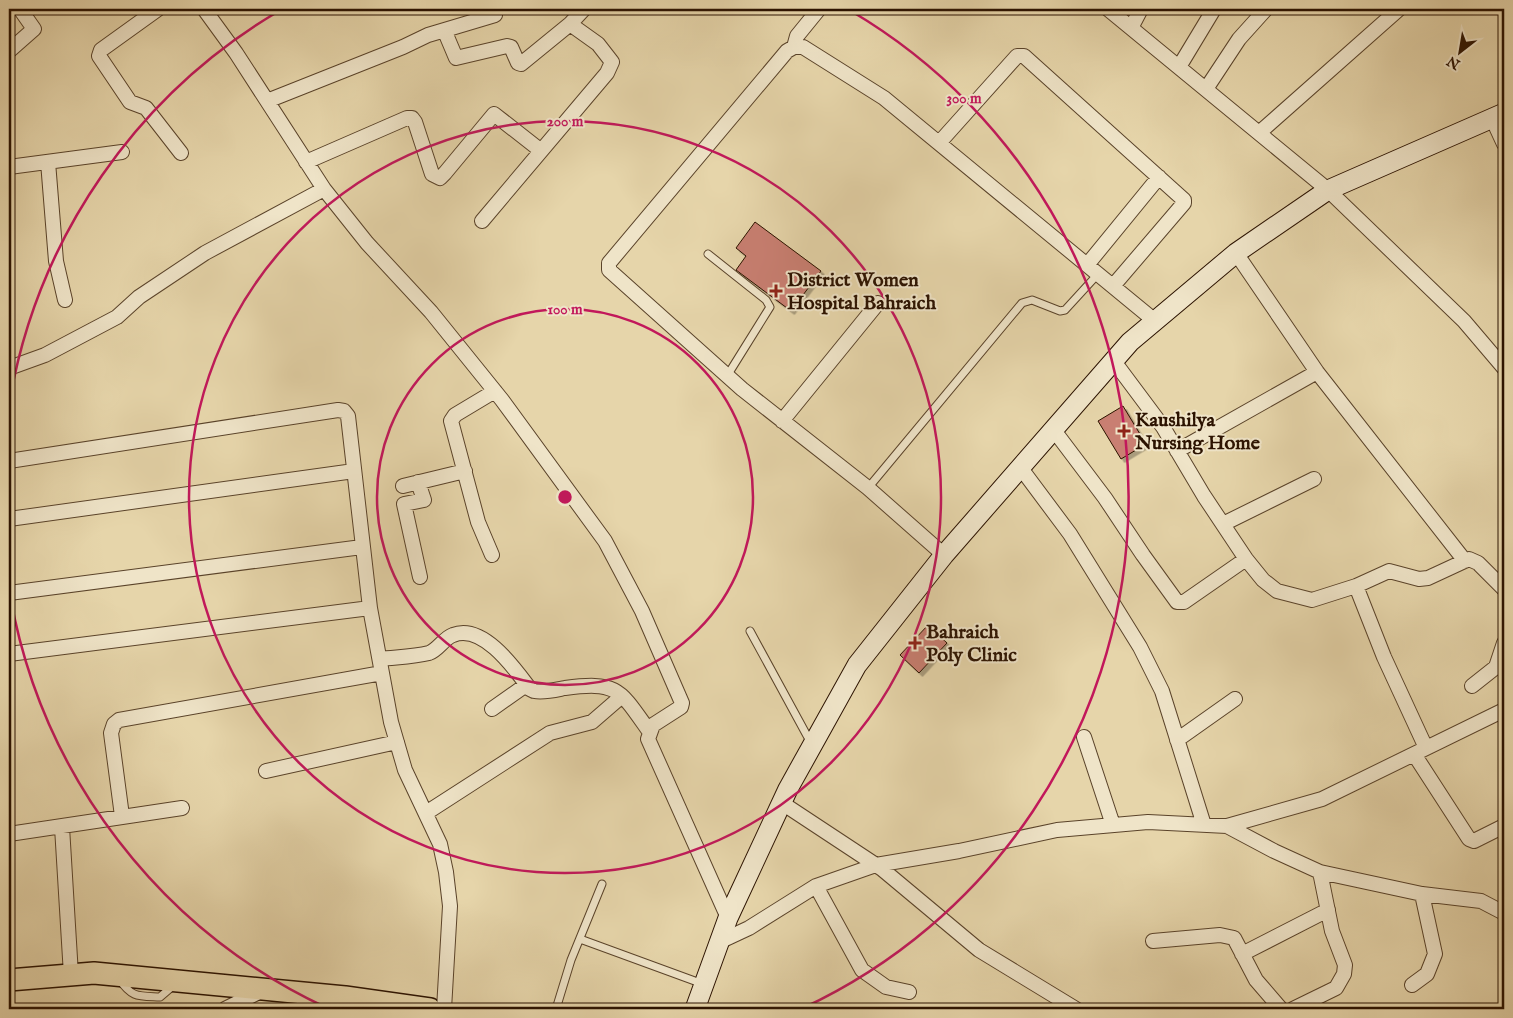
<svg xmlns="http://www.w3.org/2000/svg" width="1513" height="1018" viewBox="0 0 1513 1018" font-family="'IM FELL English',serif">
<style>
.building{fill:#c97f72;stroke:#2b1200;filter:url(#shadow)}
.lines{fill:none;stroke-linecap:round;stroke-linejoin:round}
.lane-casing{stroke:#5a432a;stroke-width:9}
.street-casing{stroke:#5a432a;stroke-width:16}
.secondary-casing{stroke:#2b1200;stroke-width:21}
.primary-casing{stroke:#2b1200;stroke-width:24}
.lane{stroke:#efe4c8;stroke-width:7}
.street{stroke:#efe4c8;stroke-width:14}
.secondary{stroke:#efe4c8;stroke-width:19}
.primary{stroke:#e6d5aa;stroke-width:21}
.ring{fill:none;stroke:#c2185b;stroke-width:2.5}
.poi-dot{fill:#8f2418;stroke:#efe4c8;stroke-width:2}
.labels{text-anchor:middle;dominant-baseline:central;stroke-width:4;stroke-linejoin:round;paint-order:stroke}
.poi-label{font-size:20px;font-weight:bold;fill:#2b1200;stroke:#efe4c8;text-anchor:start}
.centre{fill:#c2185b;stroke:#efe4c8;stroke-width:2.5}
.ring-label{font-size:15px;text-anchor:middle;font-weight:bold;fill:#c2185b;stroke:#efe4c8;stroke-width:4;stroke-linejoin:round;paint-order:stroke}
</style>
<defs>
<filter id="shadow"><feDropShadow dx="3.5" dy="3.5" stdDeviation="0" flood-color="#0004"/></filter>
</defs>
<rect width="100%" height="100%" fill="#e6d5aa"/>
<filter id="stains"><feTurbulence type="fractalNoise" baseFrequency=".004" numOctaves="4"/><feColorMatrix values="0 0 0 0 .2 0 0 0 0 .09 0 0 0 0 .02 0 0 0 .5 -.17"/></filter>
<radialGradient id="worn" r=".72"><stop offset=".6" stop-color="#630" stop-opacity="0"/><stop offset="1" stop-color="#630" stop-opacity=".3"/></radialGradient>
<path class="building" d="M 755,222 L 821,271 L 791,311 L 736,270 L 746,256 L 736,248 Z
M 1123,406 L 1146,444 L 1121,459 L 1098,421 Z
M 928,625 L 947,643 L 919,673 L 900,655 Z"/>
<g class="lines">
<g class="lane-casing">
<path id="lane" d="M 708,254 L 766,300 L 770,307 L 727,376
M 868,488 L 1022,303 L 1032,300 L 1060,311 L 1065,310 L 1098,274
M 750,631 L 811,743
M 580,939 L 703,984
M 119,979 C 132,998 138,996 160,997 L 174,985
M 556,1009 L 571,960 L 602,884"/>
</g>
<g class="street-casing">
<path id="street" d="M 158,9 L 101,50 L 99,56 L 130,102 L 146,108 L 181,153
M 204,9 L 236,53 L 324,189
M 1108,9 L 1328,190 L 1464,321 L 1504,368
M 1131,28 L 1141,9
M 445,32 L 456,58 L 507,46 L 511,47 L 518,63 L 521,64 L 570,24 L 584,9
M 794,47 L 797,36 L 819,9
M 9,51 L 34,29 L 20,9
M 1179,67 L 1214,9
M 1206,89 L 1239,39 L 1266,9
M 267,101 L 403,47 L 428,35 L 495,15
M 1492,118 L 1504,144
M 1259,133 L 1399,9
M 939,143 L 1017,56 L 1024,56 L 1184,200 L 1184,203 L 1113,286
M 48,162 L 56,261 L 65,300
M 306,162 L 407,118 L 412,118 L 415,122 L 432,174 L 440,178 L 445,173 L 494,114 L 540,150
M 9,167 L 122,152
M 482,221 L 607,73 L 612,62 L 598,44 L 570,24
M 1236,253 L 1317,372 L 1465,561
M 1087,265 L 1159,177
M 1113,360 L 1163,427 L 1204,496 L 1246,559 L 1263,580 L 1277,591 L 1312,600 L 1356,586 L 1384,657 L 1426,748
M 9,368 L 45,355 L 117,317 L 139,297 L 205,253 L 324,189 L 367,243 L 431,312 L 502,400 L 605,541 L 642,611 L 682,703 L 681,707 L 653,725 L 648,739 L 728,918
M 782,421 L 878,303
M 1053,429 L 1105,498 L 1143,555 L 1177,602 L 1184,602 L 1246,559
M 1177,451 L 1317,372
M 9,461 L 338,410 L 344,411 L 348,416 L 370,608 L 391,722 L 405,770 L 440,844 L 446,872 L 450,906 L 444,1009
M 1020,467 L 1070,534 L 1140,647 L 1162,691 L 1204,825
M 418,482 L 424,500 L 404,504 L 420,577
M 403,486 L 465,471
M 9,519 L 354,471
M 1223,524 L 1314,479
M 492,555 L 478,522 L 451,421 L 455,415 L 495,391
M 944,555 L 868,488 L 742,389 L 609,270 L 609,263 L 787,51 L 794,47 L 803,47 L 884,98 L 1155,321
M 1356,586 L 1389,571 L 1419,579 L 1428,578 L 1469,559 L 1478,563 L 1504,589
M 9,593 L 362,547
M 9,654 L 370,608
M 380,659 C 396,657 413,657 429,653 C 438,650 444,638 453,635 C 483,623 515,669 530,689 L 534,691 C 544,693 555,690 565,688 C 618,681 620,690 649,731
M 1472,686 L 1496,667 L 1504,643
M 492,709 L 526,685
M 1084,737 L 1113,825
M 1177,740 L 1235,699
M 1414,754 L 1469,839 L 1474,841 L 1504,826
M 266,771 L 397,742
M 782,803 L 882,869 L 979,950 L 1076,1009
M 426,813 L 550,733 L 592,722 L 622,696
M 122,816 L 111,733 L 114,724 L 119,720 L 382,673
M 1227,826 L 1322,799 L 1504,710
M 62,827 L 71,975
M 9,834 L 182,808
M 816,886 L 862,970 L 886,987 L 909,992
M 1153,941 L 1220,935 L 1234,938 L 1256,980 L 1281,1009
M 719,942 L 749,928 L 816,886 L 876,865 L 959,851 L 1057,830 L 1148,822 L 1227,826 L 1274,851 L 1320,872 L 1422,894 L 1481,901 L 1504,913
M 1242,954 L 1328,910
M 1412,985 L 1427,974 L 1435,954 L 1422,894
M 225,1009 L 261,991
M 1293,1009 L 1336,988 L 1344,974 L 1345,965 L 1332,931 L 1320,872"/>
</g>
<g class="secondary-casing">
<path id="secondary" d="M 695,1009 L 728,918 L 788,789 L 857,665 L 944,555 L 1130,342 L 1236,253 L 1328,190 L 1504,113"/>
</g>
<g class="primary-casing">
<path id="primary" d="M 9,980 L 94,973 L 345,997 L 430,1009"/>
</g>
<use href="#lane" class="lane"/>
<use href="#street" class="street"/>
<use href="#secondary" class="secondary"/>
<use href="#primary" class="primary"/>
</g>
<g class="ring">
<circle cx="565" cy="497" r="188"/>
<circle cx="565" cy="497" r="376"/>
<path d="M327 1008A564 564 0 0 1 10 595M10 399A564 564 0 0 1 279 11M851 11A564 564 0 0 1 803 1008"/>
</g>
<g class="poi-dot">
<path d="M773.5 283.5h5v5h5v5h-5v5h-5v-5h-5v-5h5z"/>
<path d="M1121.5 423.5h5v5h5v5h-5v5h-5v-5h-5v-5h5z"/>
<path d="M912.5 635.5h5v5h5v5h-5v5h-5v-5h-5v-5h5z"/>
</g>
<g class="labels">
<g class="poi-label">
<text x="787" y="280">District Women<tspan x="787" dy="23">Hospital Bahraich</tspan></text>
<text x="1135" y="420">Kaushilya<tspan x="1135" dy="23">Nursing Home</tspan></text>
<text x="926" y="632">Bahraich<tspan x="926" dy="23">Poly Clinic</tspan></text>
</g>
</g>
<circle cx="565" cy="497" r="8" class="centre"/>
<g class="ring-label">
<text x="964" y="103">300 m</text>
<text x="565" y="126">200 m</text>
<text x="565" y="314">100 m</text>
</g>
<rect width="1513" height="1018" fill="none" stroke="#e6d5aa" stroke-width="30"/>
<rect x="10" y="10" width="1493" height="998" fill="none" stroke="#2b1200" stroke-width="2.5"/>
<rect x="15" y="15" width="1483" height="988" fill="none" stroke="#2b1200"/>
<g transform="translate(1460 52) rotate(211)" stroke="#efe4c8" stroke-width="4" paint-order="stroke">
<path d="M0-4L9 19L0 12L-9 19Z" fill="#2b1200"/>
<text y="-8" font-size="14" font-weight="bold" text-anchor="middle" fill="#2b1200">N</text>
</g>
<rect width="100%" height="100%" filter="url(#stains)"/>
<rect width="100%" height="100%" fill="url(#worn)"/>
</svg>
